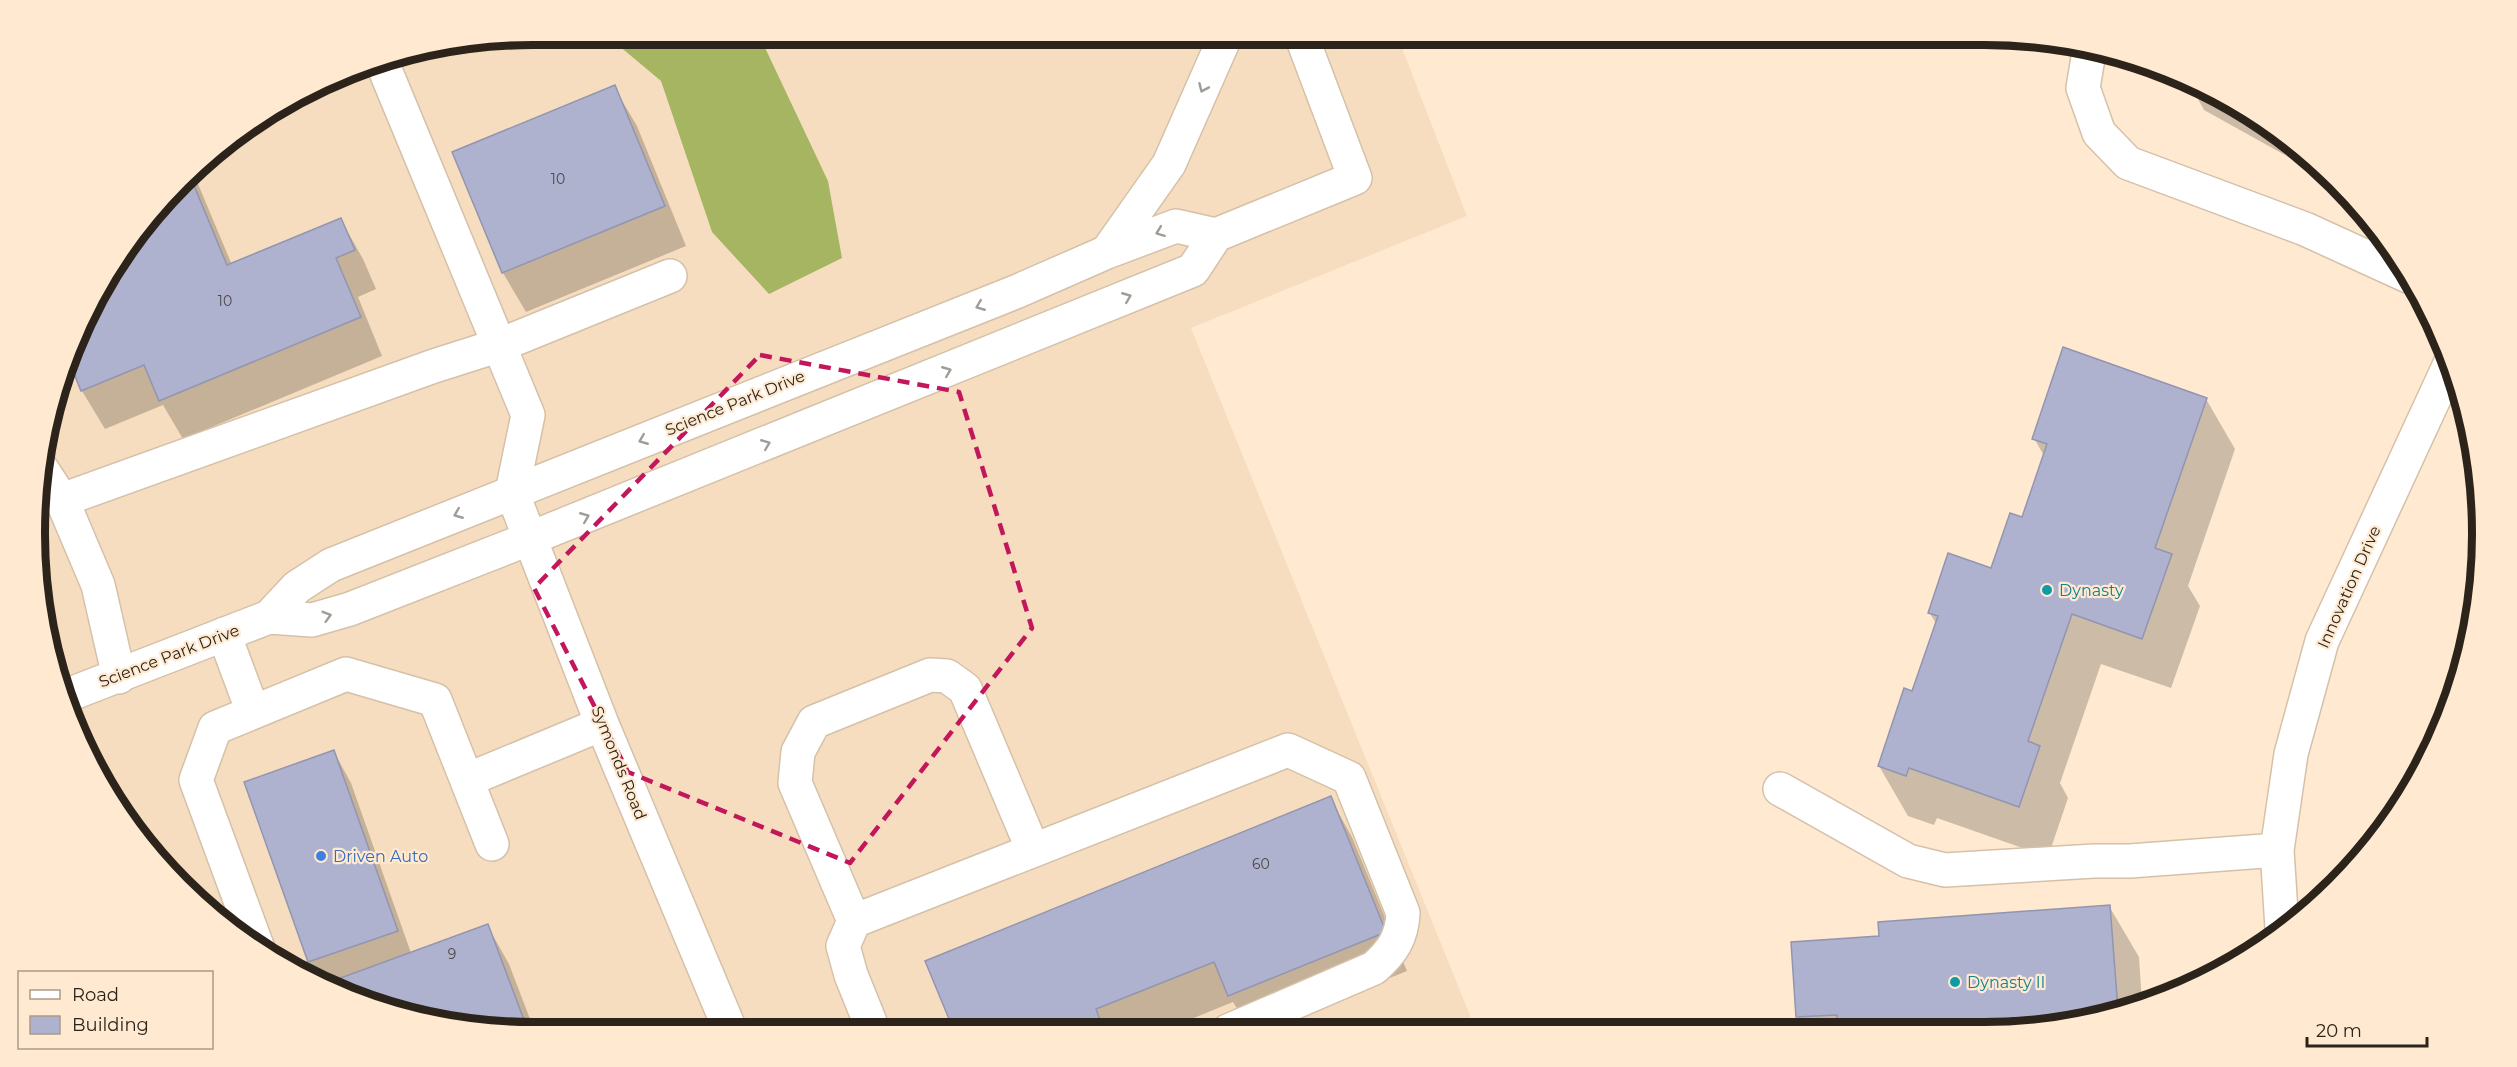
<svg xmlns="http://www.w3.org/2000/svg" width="2517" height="1067" viewBox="0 0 2517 1067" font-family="Montserrat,sans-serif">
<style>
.built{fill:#f7ddbf}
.forest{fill:#a6b561}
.shadow{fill:#0003}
.building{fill:#afb2ce;stroke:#9295b0;stroke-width:1.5}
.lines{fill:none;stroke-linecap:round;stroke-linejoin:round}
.minor-casing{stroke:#d5c1a9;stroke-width:36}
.minor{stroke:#fff;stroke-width:33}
.oneway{stroke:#a09c98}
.marked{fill:none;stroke:#c2185b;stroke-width:4.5;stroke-dasharray:12 8;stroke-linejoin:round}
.culture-dot{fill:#0f9aa8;stroke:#ffead1;stroke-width:2}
.shop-dot{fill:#3f7fe0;stroke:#ffead1;stroke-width:2}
.labels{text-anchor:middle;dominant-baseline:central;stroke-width:4.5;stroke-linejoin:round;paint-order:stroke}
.number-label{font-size:14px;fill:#4d4848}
.street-label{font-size:16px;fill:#2c241b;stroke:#ffead1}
.culture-label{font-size:16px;fill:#0d838f;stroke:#ffead1;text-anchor:start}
.shop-label{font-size:16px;fill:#366cbe;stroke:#ffead1;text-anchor:start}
.rim{fill:none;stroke:#2c241b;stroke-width:8}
</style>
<rect width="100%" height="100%" fill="#ffead1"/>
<path class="built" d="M 534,35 L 606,35 L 661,81 L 712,232 L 828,181 L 759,35 L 1397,35 L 1467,216 L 1191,328 L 1470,1015 L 1472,1030 L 534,1032 L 373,1006 L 284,966 L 205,909 L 101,783 L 44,631 L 35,533 L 44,436 L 101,284 L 205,158 L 284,101 L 373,61 Z"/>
<path class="forest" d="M 606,35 L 759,35 L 828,181 L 842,258 L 769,294 L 712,232 L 661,81 Z"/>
<path class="shadow" d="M 2188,81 L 2233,102 L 2313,159 L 2335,183 L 2204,110 Z
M 614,87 L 637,126 L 686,246 L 526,312 L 503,273 L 454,153 Z
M 193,172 L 232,265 L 341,220 L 363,259 L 376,289 L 358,297 L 382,356 L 183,439 L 163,405 L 105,429 L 82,391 L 71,364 L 101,284 Z
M 2206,399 L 2235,449 L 2188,586 L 2200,606 L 2171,688 L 2101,664 L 2060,783 L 2068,798 L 2048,857 L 1937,818 L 1934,825 L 1908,816 L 1879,766 L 1913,692 L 1937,625 L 1929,612 L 1992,570 L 2022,519 L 2044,456 L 2034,438 Z
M 334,752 L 351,783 L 411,953 L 487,925 L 509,964 L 535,1032 L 373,1006 L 321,982 L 309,962 L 246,783 Z
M 1330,798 L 1352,837 L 1407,971 L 1261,1030 L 1250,1030 L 1233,1002 L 1162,1031 L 955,1031 L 927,961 Z
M 2109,906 L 2139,957 L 2142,1003 L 2049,1028 L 1804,1029 L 1798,1017 L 1793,944 L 1881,937 Z"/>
<path class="building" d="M 615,85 L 665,206 L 502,273 L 452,152 Z
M 190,176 L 227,265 L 341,218 L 355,250 L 336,258 L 361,317 L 159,401 L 144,365 L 81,391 L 71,366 L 101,284 Z
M 2063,347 L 2207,398 L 2155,548 L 2172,554 L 2142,639 L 2072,614 L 2028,741 L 2040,746 L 2019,807 L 1909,768 L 1906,776 L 1878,766 L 1904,688 L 1912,691 L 1938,616 L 1928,613 L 1948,553 L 1991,568 L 2010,513 L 2022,517 L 2047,444 L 2032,439 Z
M 334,750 L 398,931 L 308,962 L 244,782 Z
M 1331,796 L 1386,932 L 1228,996 L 1214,962 L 1096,1009 L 1104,1031 L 954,1031 L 925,961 Z
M 2110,905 L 2118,1010 L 2049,1028 L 1838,1029 L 1837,1015 L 1796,1017 L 1791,942 L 1879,936 L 1878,922 Z
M 488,924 L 527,1028 L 521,1030 L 373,1006 L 324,984 Z"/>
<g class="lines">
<g class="minor-casing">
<path id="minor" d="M 2089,52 L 2083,88 L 2099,133 L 2128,163 L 2305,229 L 2408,276
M 381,60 L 528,415 L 512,492
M 1107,252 L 1169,164 L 1226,35
M 41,468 L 62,500 L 98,585 L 119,677
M 512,492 L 602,724 L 731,1032
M 62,500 L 434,366 L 500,345 L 670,276
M 269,617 L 312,620 L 350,609 L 531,538 L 1193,270 L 1216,235 L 1355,178 L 1301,35
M 224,634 L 253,712
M 68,695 L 269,617 L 297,587 L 331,565 L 1018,291 L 1107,252 L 1176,226 L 1216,235
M 467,780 L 602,724
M 1780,789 L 1908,861 L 1945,870 L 2094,861 L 2130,861 L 2277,850
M 854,921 L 795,783 L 798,752 L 814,722 L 930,675 L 947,676 L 965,689 L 1033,850
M 2282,928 L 2277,850 L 2291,754 L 2322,641 L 2450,364
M 257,946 L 196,780 L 215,728 L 346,674 L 435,700 L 492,844
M 874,1032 L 851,975 L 843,946 L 854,921 L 1288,750 L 1349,778 L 1403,913 C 1402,938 1392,952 1374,968 L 1228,1031"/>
</g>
<use href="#minor" class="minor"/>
</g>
<defs><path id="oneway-chevron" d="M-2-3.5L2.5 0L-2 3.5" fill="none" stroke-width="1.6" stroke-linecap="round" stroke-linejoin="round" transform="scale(1.5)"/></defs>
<g class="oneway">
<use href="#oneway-chevron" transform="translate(1203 88) rotate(114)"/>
<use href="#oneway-chevron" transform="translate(1160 232) rotate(159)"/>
<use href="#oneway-chevron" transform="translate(1127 297) rotate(-22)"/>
<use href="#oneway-chevron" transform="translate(980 306) rotate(158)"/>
<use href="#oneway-chevron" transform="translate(947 371) rotate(-22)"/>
<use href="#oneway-chevron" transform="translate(643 440) rotate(158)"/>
<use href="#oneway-chevron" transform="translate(766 444) rotate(-22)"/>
<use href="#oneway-chevron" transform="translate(458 514) rotate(158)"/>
<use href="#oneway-chevron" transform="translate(585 517) rotate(-22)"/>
<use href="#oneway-chevron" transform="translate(327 616) rotate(-16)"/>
</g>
<path class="marked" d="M 760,355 L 959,392 L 1032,628 L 850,863 L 628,772 L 534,588 Z"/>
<g class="culture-dot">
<circle cx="2047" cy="590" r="6"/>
<circle cx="1955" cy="982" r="6"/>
</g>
<circle class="shop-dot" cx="321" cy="856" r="6"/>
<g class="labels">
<g class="number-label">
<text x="558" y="179">10</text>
<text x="225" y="301">10</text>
<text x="1261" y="864">60</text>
<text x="452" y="954">9</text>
</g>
<g class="street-label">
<text transform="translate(735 403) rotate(-22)">Science Park Drive</text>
<text transform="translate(2349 587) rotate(-66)">Innovation Drive</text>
<text transform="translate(169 656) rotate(-21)">Science Park Drive</text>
<text transform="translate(619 763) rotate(68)">Symonds Road</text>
</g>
<g class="culture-label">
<text x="2059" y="590">Dynasty</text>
<text x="1967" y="982">Dynasty II</text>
</g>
<g class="shop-label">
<text x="333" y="856">Driven Auto</text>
</g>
</g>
<path d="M0 0H2517V1067H0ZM533 45H1984A488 488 0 0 1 2472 533V534A488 488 0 0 1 1984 1022H533A488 488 0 0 1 45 534V533A488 488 0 0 1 533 45Z" fill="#ffead1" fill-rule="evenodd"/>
<path class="rim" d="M533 45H1984A488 488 0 0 1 2472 533V534A488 488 0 0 1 1984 1022H533A488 488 0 0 1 45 534V533A488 488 0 0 1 533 45Z"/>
<rect x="18" y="971" width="195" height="78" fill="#ffead1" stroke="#ab9b88" stroke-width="1.5"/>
<rect x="30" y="990" width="30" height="9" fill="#ffffff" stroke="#ab9b88" stroke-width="1.5"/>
<text x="72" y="1001" font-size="18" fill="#2c241b">Road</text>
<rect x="30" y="1016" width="30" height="18" fill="#afb2ce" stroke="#ab9b88" stroke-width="1.5"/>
<text x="72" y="1031" font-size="18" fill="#2c241b">Building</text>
<path d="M2307 1037v9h120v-9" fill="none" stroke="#2c241b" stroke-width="3"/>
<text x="2316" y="1037" font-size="18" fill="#2c241b" stroke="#ffead1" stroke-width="4.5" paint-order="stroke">20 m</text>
</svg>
